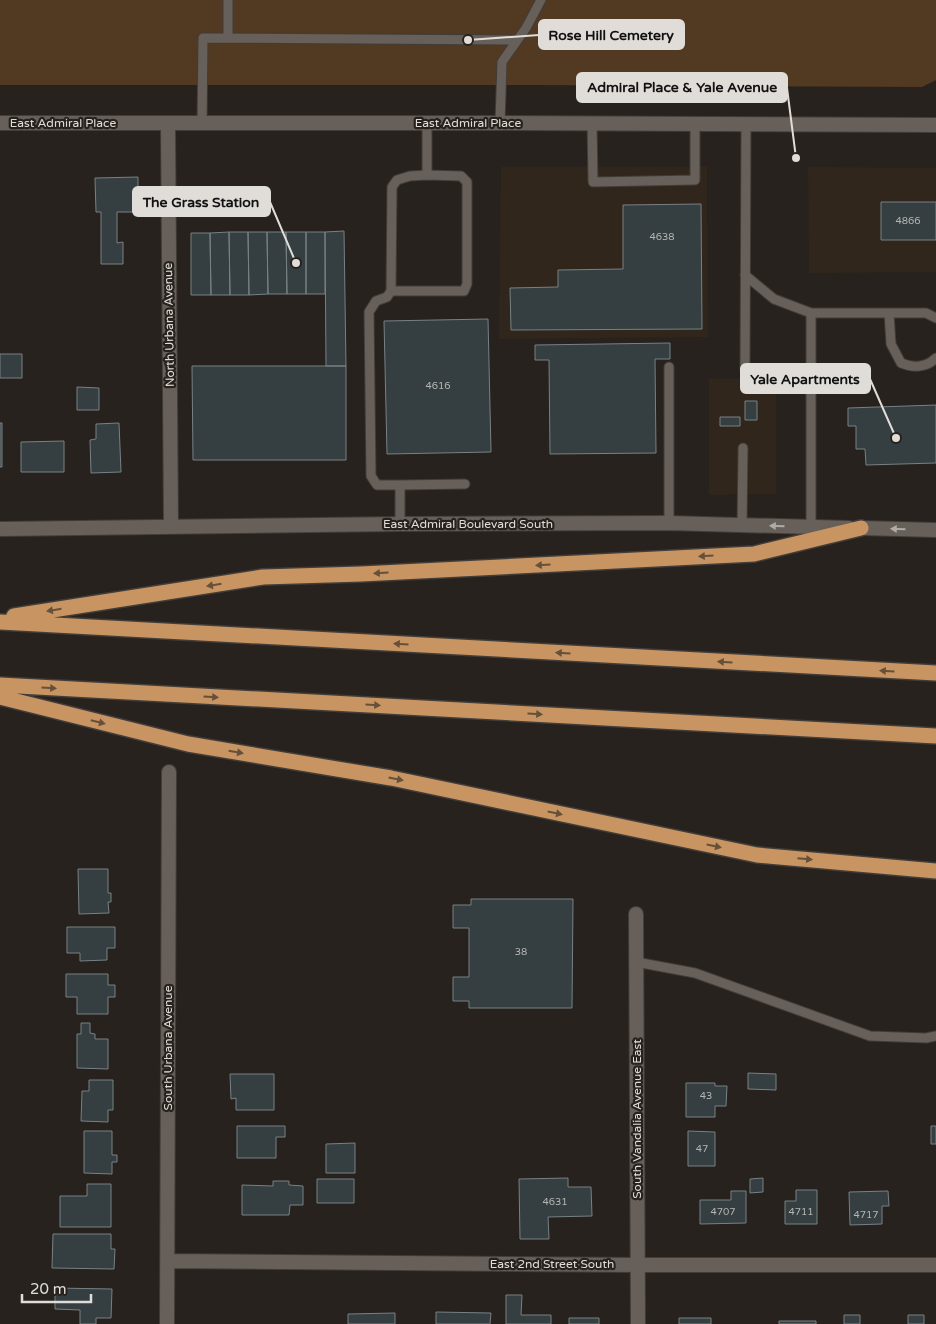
<svg xmlns="http://www.w3.org/2000/svg" width="936" height="1324" viewBox="0 0 936 1324" font-family="'Varela Round',sans-serif">
<style>
.built{fill:#30261c}
.green{fill:#513922}
.building{fill:#353e41;stroke:#788185}
.lines{fill:none;stroke-linecap:round;stroke-linejoin:round}
.service-casing{stroke:#423d39;stroke-width:11}
.minor-casing{stroke:#423d39;stroke-width:16}
.secondary-casing{stroke:#423d39;stroke-width:16}
.motorway-casing{stroke:#423d39;stroke-width:18}
.service{stroke:#67605a;stroke-width:9}
.minor{stroke:#67605a;stroke-width:14}
.secondary{stroke:#67605a;stroke-width:14}
.motorway{stroke:#c79462;stroke-width:15}
.oneway{fill:#b0aba6}
.oneway2{fill:#675039}
.labels{text-anchor:middle;dominant-baseline:central;stroke-width:4.5;stroke-linejoin:round;paint-order:stroke}
.number-label{font-size:10px;fill:#b5b5b3}
.street-label{font-size:12px;fill:#e0ddd9;stroke:#27221d}
.leader{fill:none;stroke:#e0ddd9;stroke-width:2}
.callout-dot{fill:#e0ddd9;stroke:#27221d;stroke-width:2}
.callout{fill:#e0ddd9;stroke:#e0ddd9;stroke-width:2}
.callout-label{font-size:14px;text-anchor:middle;font-weight:bold;fill:#111}
</style>
<rect width="100%" height="100%" fill="#27221d"/>
<path class="built" d="M 501,167 L 707,167 L 708,337 L 499,339 Z
M 808,167 L 936,168 L 936,272 L 809,273 Z
M 709,379 L 776,379 L 776,494 L 709,495 Z"/>
<path class="green" d="M 0,0 L 936,0 L 936,80 L 922,87 L 534,85 L 0,85 Z"/>
<path class="building" d="M 138,177 L 138,212 L 117,212 L 117,243 L 123,242 L 123,264 L 101,264 L 101,212 L 96,212 L 95,178 Z
M 881,202 L 936,202 L 936,240 L 881,240 Z
M 701,204 L 702,329 L 511,330 L 510,288 L 558,287 L 558,270 L 623,269 L 623,205 Z
M 344,231 L 346,366 L 326,366 L 325,232 Z
M 229,232 L 230,295 L 211,295 L 210,233 Z
M 229,232 L 248,232 L 249,295 L 230,295 Z
M 248,232 L 267,232 L 268,294 L 249,295 Z
M 267,232 L 286,232 L 287,294 L 268,294 Z
M 286,232 L 306,232 L 306,294 L 287,294 Z
M 306,232 L 325,232 L 325,294 L 306,294 Z
M 191,233 L 210,233 L 211,295 L 191,295 Z
M 488,319 L 491,452 L 387,454 L 384,321 Z
M 670,343 L 670,359 L 655,359 L 656,453 L 550,454 L 549,360 L 535,360 L 535,345 Z
M 0,354 L 22,354 L 22,378 L 0,378 Z
M 192,366 L 346,366 L 346,460 L 193,460 Z
M 77,387 L 99,388 L 99,410 L 77,410 Z
M 745,401 L 757,401 L 757,420 L 745,420 Z
M 936,405 L 936,463 L 866,465 L 865,449 L 856,449 L 856,426 L 848,426 L 848,408 Z
M 720,417 L 740,417 L 740,426 L 720,426 Z
M 0,423 L 2,423 L 2,467 L 0,467 Z
M 119,423 L 121,472 L 91,473 L 90,440 L 96,439 L 96,424 Z
M 64,441 L 64,472 L 21,472 L 21,442 Z
M 78,869 L 108,869 L 108,893 L 111,893 L 111,902 L 108,902 L 109,913 L 79,914 Z
M 471,899 L 573,899 L 572,1008 L 469,1008 L 469,1001 L 453,1001 L 453,977 L 469,977 L 469,928 L 453,928 L 453,905 L 471,905 Z
M 67,927 L 115,927 L 115,948 L 107,948 L 107,960 L 80,961 L 80,953 L 67,953 Z
M 66,974 L 108,974 L 108,985 L 115,985 L 115,997 L 108,997 L 108,1014 L 77,1014 L 77,997 L 66,997 Z
M 81,1023 L 90,1023 L 90,1033 L 95,1034 L 95,1039 L 108,1039 L 108,1069 L 77,1068 L 77,1034 L 81,1034 Z
M 748,1073 L 776,1074 L 776,1090 L 748,1089 Z
M 230,1074 L 274,1074 L 274,1110 L 236,1110 L 236,1098 L 231,1099 Z
M 89,1080 L 113,1080 L 113,1110 L 108,1110 L 108,1122 L 81,1121 L 82,1091 L 89,1091 Z
M 686,1083 L 715,1083 L 715,1086 L 727,1086 L 726,1106 L 715,1106 L 715,1117 L 686,1117 Z
M 237,1126 L 285,1126 L 285,1137 L 276,1137 L 276,1158 L 237,1158 Z
M 931,1126 L 936,1126 L 936,1144 L 931,1144 Z
M 84,1131 L 112,1131 L 112,1155 L 117,1155 L 117,1162 L 112,1162 L 112,1174 L 84,1173 Z
M 688,1131 L 715,1132 L 715,1166 L 688,1166 Z
M 355,1143 L 355,1173 L 326,1173 L 326,1144 Z
M 568,1178 L 568,1187 L 591,1187 L 592,1216 L 548,1217 L 549,1239 L 520,1239 L 519,1179 Z
M 763,1178 L 763,1192 L 750,1193 L 750,1179 Z
M 317,1179 L 354,1179 L 354,1203 L 317,1203 Z
M 273,1181 L 289,1181 L 289,1185 L 303,1186 L 303,1205 L 290,1205 L 289,1215 L 242,1215 L 242,1185 L 273,1186 Z
M 87,1184 L 111,1184 L 111,1227 L 60,1227 L 60,1196 L 87,1196 Z
M 796,1190 L 817,1190 L 817,1224 L 785,1224 L 785,1201 L 796,1201 Z
M 731,1191 L 746,1191 L 746,1223 L 700,1224 L 700,1200 L 731,1200 Z
M 888,1191 L 889,1206 L 882,1206 L 882,1224 L 850,1225 L 849,1192 Z
M 53,1234 L 111,1234 L 111,1249 L 115,1249 L 114,1269 L 52,1268 Z
M 55,1288 L 112,1289 L 111,1318 L 96,1318 L 96,1324 L 80,1324 L 80,1310 L 55,1309 Z
M 506,1295 L 522,1295 L 521,1315 L 551,1315 L 551,1324 L 506,1324 Z
M 436,1312 L 491,1313 L 490,1324 L 436,1324 Z
M 395,1313 L 395,1324 L 348,1324 L 348,1314 Z
M 844,1315 L 860,1315 L 860,1324 L 844,1324 Z
M 908,1315 L 924,1315 L 924,1324 L 908,1324 Z
M 569,1318 L 599,1318 L 599,1324 L 569,1324 Z
M 679,1318 L 711,1318 L 711,1324 L 679,1324 Z
M 779,1321 L 816,1321 L 816,1324 L 779,1324 Z"/>
<g class="lines">
<g class="service-casing">
<path id="service" d="M 228,0 L 228,38
M 202,123 L 203,38 L 517,40
M 500,123 L 502,62 L 526,28 L 541,0
M 592,123 L 593,182 L 695,180 L 695,124
M 745,275 L 774,299 L 811,313 L 926,313 L 936,318
M 391,291 L 464,291 L 467,284 L 467,182 L 461,176 L 427,175
M 811,313 L 811,527
M 889,313 L 891,344 L 901,363 C 913,368 926,368 936,358
M 745,369 L 746,124
M 400,485 L 465,484
M 669,523 L 669,367
M 400,524 L 400,485 L 377,485 L 371,476 L 369,312 L 376,301 L 387,297 L 391,291 L 392,187 L 397,180 L 410,176 L 427,175 L 427,123
M 742,525 L 743,448
M 636,962 L 695,973 L 870,1036 L 926,1038 L 936,1036"/>
</g>
<g class="minor-casing">
<path id="minor" d="M 168,123 L 171,527
M 0,529 L 400,524 L 669,523 L 849,528
M 636,914 L 638,1324
M 168,1261 L 638,1265 L 936,1265
M 167,1324 L 169,772"/>
</g>
<g class="secondary-casing">
<path id="secondary" d="M 0,123 L 500,123 L 936,125
M 861,528 L 936,530"/>
</g>
<g class="motorway-casing">
<path id="motorway" d="M 14,616 L 263,577 L 361,574 L 754,554 L 861,528
M 0,622 L 936,673
M 0,685 L 936,736
M 0,697 L 188,744 L 391,778 L 757,855 L 936,871"/>
</g>
<use href="#service" class="service"/>
<use href="#minor" class="minor"/>
<use href="#secondary" class="secondary"/>
<use href="#motorway" class="motorway"/>
</g>
<defs><path id="oneway-solid" d="M-6-.8H1V-3.2L6.5 0L1 3.2V.8H-6Z" transform="scale(1.25)"/></defs>
<g class="oneway">
<use href="#oneway-solid" transform="translate(777 526) rotate(-178)"/>
<use href="#oneway-solid" transform="translate(898 529) rotate(-179)"/>
</g>
<g class="oneway2">
<use href="#oneway-solid" transform="translate(706 556) rotate(177)"/>
<use href="#oneway-solid" transform="translate(543 565) rotate(177)"/>
<use href="#oneway-solid" transform="translate(381 573) rotate(177)"/>
<use href="#oneway-solid" transform="translate(214 585) rotate(171)"/>
<use href="#oneway-solid" transform="translate(54 610) rotate(171)"/>
<use href="#oneway-solid" transform="translate(401 644) rotate(-177)"/>
<use href="#oneway-solid" transform="translate(563 653) rotate(-177)"/>
<use href="#oneway-solid" transform="translate(725 662) rotate(-177)"/>
<use href="#oneway-solid" transform="translate(887 671) rotate(-177)"/>
<use href="#oneway-solid" transform="translate(49 688) rotate(3)"/>
<use href="#oneway-solid" transform="translate(211 697) rotate(3)"/>
<use href="#oneway-solid" transform="translate(373 705) rotate(3)"/>
<use href="#oneway-solid" transform="translate(535 714) rotate(3)"/>
<use href="#oneway-solid" transform="translate(98 722) rotate(14)"/>
<use href="#oneway-solid" transform="translate(236 752) rotate(10)"/>
<use href="#oneway-solid" transform="translate(396 779) rotate(11)"/>
<use href="#oneway-solid" transform="translate(555 813) rotate(12)"/>
<use href="#oneway-solid" transform="translate(714 846) rotate(12)"/>
<use href="#oneway-solid" transform="translate(805 859) rotate(5)"/>
</g>
<g class="labels">
<g class="number-label">
<text x="908" y="221">4866</text>
<text x="662" y="237">4638</text>
<text x="438" y="386">4616</text>
<text x="521" y="952">38</text>
<text x="706" y="1096">43</text>
<text x="702" y="1149">47</text>
<text x="555" y="1202">4631</text>
<text x="723" y="1212">4707</text>
<text x="801" y="1212">4711</text>
<text x="866" y="1215">4717</text>
</g>
<g class="street-label">
<text x="63" y="123">East Admiral Place</text>
<text x="468" y="123">East Admiral Place</text>
<text transform="translate(169 325) rotate(-91)">North Urbana Avenue</text>
<text x="468" y="524">East Admiral Boulevard South</text>
<text transform="translate(168 1048) rotate(-90)">South Urbana Avenue</text>
<text transform="translate(637 1119) rotate(-90)">South Vandalia Avenue East</text>
<text x="552" y="1264">East 2nd Street South</text>
</g>
</g>
<path class="leader" d="M468 40L539 35M796 158L787 88M296 263L270 202M896 438L870 379"/>
<g class="callout-dot">
<circle cx="468" cy="40" r="5"/>
<circle cx="796" cy="158" r="5"/>
<circle cx="296" cy="263" r="5"/>
<circle cx="896" cy="438" r="5"/>
</g>
<g class="callout">
<rect x="539" y="20" width="145" height="29" rx="5"/>
<rect x="577" y="73" width="210" height="29" rx="5"/>
<rect x="133" y="187" width="137" height="29" rx="5"/>
<rect x="741" y="364" width="129" height="29" rx="5"/>
</g>
<g class="callout-label">
<text x="611" y="40">Rose Hill Cemetery</text>
<text x="682" y="92">Admiral Place &amp; Yale Avenue</text>
<text x="201" y="207">The Grass Station</text>
<text x="805" y="384">Yale Apartments</text>
</g>
<path d="M22 1294v8h69v-8" fill="none" stroke="#e0ddd9" stroke-width="2.5"/>
<text x="30" y="1294" font-size="15" fill="#e0ddd9" stroke="#27221d" stroke-width="4" paint-order="stroke">20 m</text>
</svg>
